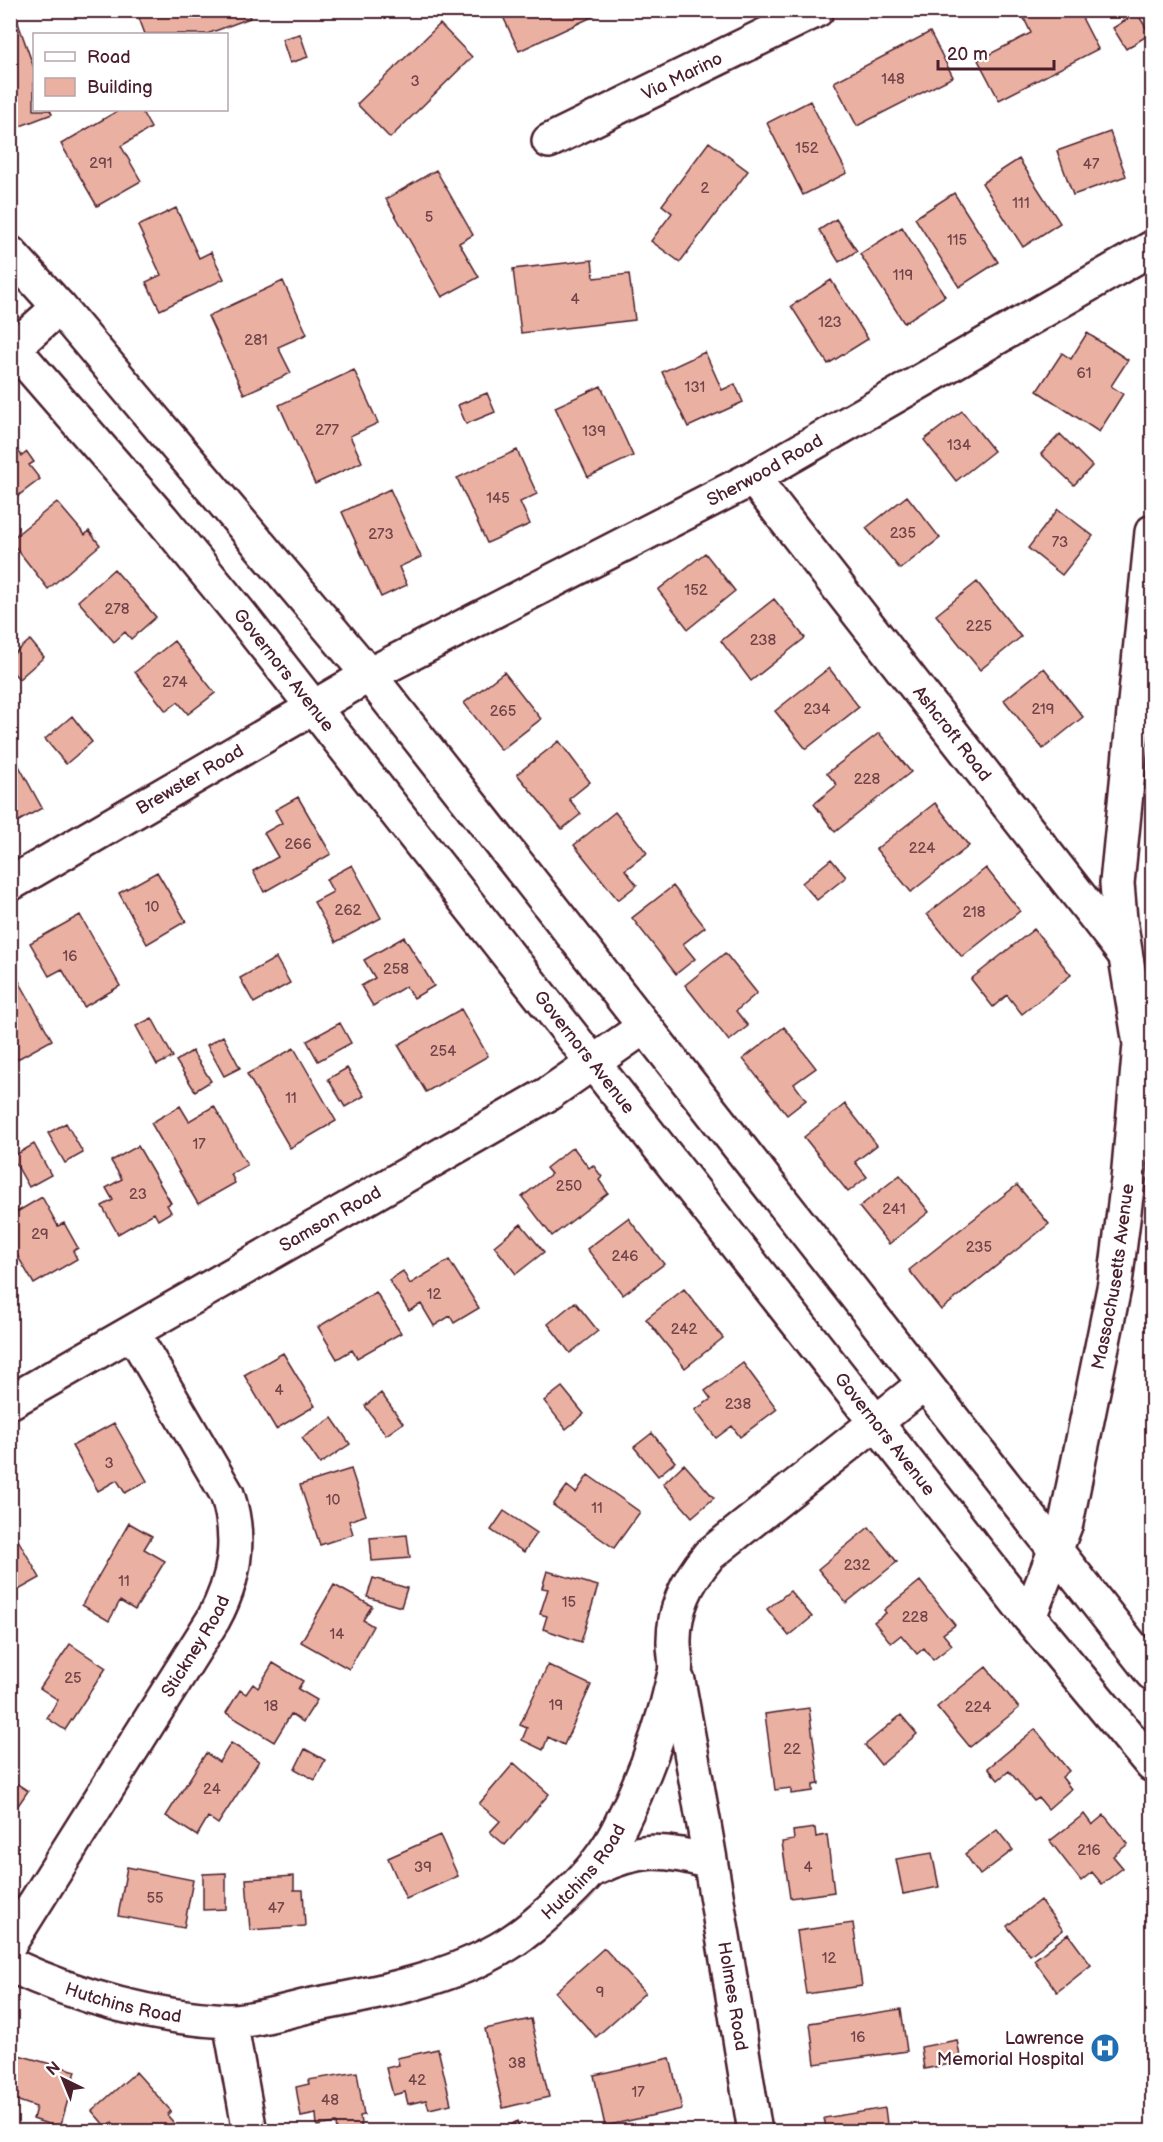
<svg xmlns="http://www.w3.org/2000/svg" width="1163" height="2142" viewBox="0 0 1163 2142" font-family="'Balsamiq Sans',sans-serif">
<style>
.building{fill:#eab1a3;stroke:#4a1f2b;stroke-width:1.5}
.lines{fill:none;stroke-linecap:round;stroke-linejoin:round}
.street-casing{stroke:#4a1f2b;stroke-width:38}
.secondary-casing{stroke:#4a1f2b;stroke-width:38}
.street{stroke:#fff;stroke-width:33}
.secondary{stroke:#fff;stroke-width:33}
.labels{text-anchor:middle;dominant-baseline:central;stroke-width:4.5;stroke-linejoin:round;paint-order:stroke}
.number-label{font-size:15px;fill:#724449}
.street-label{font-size:18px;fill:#4a1f2b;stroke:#fff}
.poi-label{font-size:18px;fill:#4a1f2b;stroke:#fff;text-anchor:end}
</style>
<rect width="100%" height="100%" fill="#fff"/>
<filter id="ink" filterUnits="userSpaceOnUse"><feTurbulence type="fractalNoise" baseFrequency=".0167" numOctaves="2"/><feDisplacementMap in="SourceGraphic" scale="12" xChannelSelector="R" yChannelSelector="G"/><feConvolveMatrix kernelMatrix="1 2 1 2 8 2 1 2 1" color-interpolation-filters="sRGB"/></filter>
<g filter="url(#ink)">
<path class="building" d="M 136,10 L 247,10 L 250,18 L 207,34 L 145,34 Z
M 500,10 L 607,10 L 519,51 Z
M 1020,10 L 1078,10 L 1098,49 L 999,100 L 978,60 L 1031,33 Z
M 1137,13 L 1150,34 L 1126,49 L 1113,28 Z
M 17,20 L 34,68 L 34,110 L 50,110 L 52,114 L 10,130 L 10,23 Z
M 440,24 L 472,57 L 390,138 L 357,104 Z
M 930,32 L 953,77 L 857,126 L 834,82 Z
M 300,34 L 308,57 L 290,63 L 282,39 Z
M 810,101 L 847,173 L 803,195 L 767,123 Z
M 119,110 L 141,110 L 151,128 L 121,146 L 141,181 L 97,206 L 61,144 Z
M 1110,132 L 1126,176 L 1073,195 L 1057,151 Z
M 709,142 L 748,171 L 680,262 L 651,241 L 672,213 L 662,205 Z
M 1019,159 L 1060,223 L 1023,247 L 982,183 Z
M 436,170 L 473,235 L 459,243 L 479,277 L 442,297 L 386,199 Z
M 954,193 L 998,262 L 959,287 L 915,218 Z
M 176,208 L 199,258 L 211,252 L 224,279 L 160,310 L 146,282 L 161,275 L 138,226 Z
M 836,219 L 857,251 L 839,262 L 819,230 Z
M 902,227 L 945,296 L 904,323 L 860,254 Z
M 592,260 L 594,278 L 629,274 L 635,320 L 521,333 L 513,269 Z
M 831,280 L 868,339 L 828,364 L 791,306 Z
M 283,281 L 307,334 L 278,347 L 291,373 L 244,394 L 208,316 Z
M 1087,333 L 1128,360 L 1111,386 L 1123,394 L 1099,432 L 1037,391 L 1062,353 L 1071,359 Z
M 705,352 L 722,390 L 735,384 L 743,402 L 688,427 L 662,372 Z
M 354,370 L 378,423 L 350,436 L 362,462 L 315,484 L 279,405 Z
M 601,386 L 633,456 L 588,477 L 555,407 Z
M 487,393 L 495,412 L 466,424 L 458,405 Z
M 962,411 L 994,451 L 956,481 L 924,440 Z
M 1060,434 L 1092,466 L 1074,485 L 1041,454 Z
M 10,441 L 22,456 L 27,452 L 34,462 L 29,465 L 40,479 L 10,502 Z
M 517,450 L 537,494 L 520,502 L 530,524 L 487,543 L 457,478 Z
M 390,489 L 421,557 L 399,567 L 407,585 L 381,597 L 342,512 Z
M 907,496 L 940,538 L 900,569 L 866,528 Z
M 57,502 L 85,535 L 89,531 L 100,545 L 48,589 L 10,540 Z
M 1058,509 L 1093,536 L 1062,575 L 1028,548 Z
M 705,553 L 735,591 L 688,629 L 658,590 Z
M 114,569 L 156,617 L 131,639 L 125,632 L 114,642 L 78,601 Z
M 977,582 L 1021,637 L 980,670 L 936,615 Z
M 774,599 L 805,638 L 751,681 L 721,641 Z
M 30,640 L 44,657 L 19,679 L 10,669 L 10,657 Z
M 174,641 L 215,693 L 188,714 L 178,702 L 166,711 L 135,672 Z
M 829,668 L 859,707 L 806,749 L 775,711 Z
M 1044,668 L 1083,717 L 1043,749 L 1004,700 Z
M 504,672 L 541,719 L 501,750 L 464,703 Z
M 72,716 L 92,742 L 66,764 L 45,739 Z
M 879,733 L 911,772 L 835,832 L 814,804 L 837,785 L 827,773 Z
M 559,741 L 590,782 L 569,799 L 581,814 L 562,829 L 517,774 Z
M 13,755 L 42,808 L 10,826 L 10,757 Z
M 298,797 L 331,854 L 264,892 L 253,871 L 278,857 L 264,833 L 282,823 L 275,810 Z
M 935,803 L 969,846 L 911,892 L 876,849 Z
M 615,812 L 647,853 L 625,870 L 637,885 L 618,900 L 574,845 Z
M 831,859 L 846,877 L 817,900 L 802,883 Z
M 352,865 L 381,918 L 336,942 L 314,902 L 333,892 L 326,879 Z
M 986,868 L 1020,911 L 962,957 L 927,914 Z
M 157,872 L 186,921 L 147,944 L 119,893 Z
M 673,886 L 705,927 L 683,944 L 695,959 L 676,974 L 632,918 Z
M 80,915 L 120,986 L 84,1007 L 62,969 L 49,976 L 30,943 Z
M 1034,929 L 1071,975 L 1022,1014 L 1007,995 L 993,1007 L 971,979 Z
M 404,937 L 434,986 L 414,998 L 406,986 L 373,1006 L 361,986 L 375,978 L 364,960 Z
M 725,953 L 757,993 L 736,1011 L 748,1026 L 729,1041 L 685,985 Z
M 276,958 L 290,983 L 254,1003 L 240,978 Z
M 10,965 L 52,1040 L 14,1061 L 10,1055 Z
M 461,1009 L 488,1056 L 426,1092 L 398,1045 Z
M 152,1018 L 173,1057 L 157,1065 L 136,1026 Z
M 340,1023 L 351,1043 L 318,1061 L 307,1041 Z
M 784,1027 L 816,1068 L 794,1084 L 806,1100 L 787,1115 L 743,1059 Z
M 223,1036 L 240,1068 L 224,1076 L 207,1045 Z
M 294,1048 L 336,1121 L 290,1148 L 247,1074 Z
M 192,1051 L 211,1081 L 195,1091 L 176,1061 Z
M 347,1068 L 364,1096 L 345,1107 L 328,1079 Z
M 845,1104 L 877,1145 L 855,1162 L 867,1177 L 848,1192 L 804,1137 Z
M 180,1106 L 189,1121 L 214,1106 L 247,1165 L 231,1174 L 235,1183 L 198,1204 L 151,1123 Z
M 66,1123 L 83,1153 L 65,1163 L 48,1133 Z
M 34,1144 L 51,1175 L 29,1187 L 12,1157 Z
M 138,1146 L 171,1203 L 167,1205 L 171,1212 L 158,1220 L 154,1213 L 118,1234 L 102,1206 L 113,1200 L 106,1188 L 122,1179 L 111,1161 Z
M 573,1147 L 589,1168 L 593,1165 L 602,1177 L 599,1180 L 608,1193 L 552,1236 L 522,1197 L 551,1174 L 546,1168 Z
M 900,1175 L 929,1212 L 889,1244 L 859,1207 Z
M 1017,1185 L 1049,1224 L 941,1310 L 909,1270 Z
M 42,1197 L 58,1226 L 64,1223 L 78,1248 L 73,1251 L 77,1259 L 34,1284 L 10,1243 L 10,1216 Z
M 628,1218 L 664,1264 L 623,1295 L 587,1249 Z
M 521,1224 L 544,1252 L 516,1274 L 494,1246 Z
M 449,1260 L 479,1308 L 454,1323 L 450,1316 L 434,1326 L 421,1304 L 409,1311 L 389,1280 L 403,1271 L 410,1284 Z
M 684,1289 L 723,1338 L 685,1368 L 646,1319 Z
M 376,1292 L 401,1333 L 357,1358 L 352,1350 L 337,1359 L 318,1327 Z
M 575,1302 L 598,1331 L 570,1353 L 548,1324 Z
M 283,1353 L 315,1406 L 276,1429 L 244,1375 Z
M 743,1363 L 777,1409 L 740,1437 L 732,1426 L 716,1438 L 695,1410 L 711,1399 L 705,1391 Z
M 562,1387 L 584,1414 L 566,1429 L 544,1401 Z
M 381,1393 L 403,1423 L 386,1435 L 365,1406 Z
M 332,1418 L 350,1444 L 320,1464 L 302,1438 Z
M 114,1423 L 147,1481 L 125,1493 L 117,1480 L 98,1491 L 72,1446 Z
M 652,1433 L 675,1462 L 658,1476 L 634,1447 Z
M 684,1464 L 714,1498 L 692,1517 L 663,1484 Z
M 351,1469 L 366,1515 L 349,1521 L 353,1534 L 320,1545 L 300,1485 Z
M 588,1475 L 640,1512 L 614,1548 L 553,1505 L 567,1486 L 576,1493 Z
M 504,1511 L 537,1533 L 524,1552 L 491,1530 Z
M 129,1523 L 152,1536 L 144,1549 L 165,1561 L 135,1610 L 120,1601 L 109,1621 L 82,1605 Z
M 10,1526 L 40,1578 L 15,1592 L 10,1583 Z
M 869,1527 L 897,1562 L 846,1603 L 818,1569 Z
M 407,1535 L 410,1558 L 372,1561 L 370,1538 Z
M 547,1571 L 598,1586 L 581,1642 L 543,1629 L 547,1616 L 540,1614 L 548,1589 L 542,1588 Z
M 373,1578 L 407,1588 L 401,1607 L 367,1597 Z
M 920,1581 L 955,1625 L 943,1634 L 952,1645 L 933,1660 L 924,1648 L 917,1654 L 901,1635 L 891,1643 L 874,1622 L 886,1613 L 884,1610 Z
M 334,1585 L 372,1606 L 363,1620 L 373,1626 L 349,1669 L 301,1642 Z
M 790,1591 L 812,1617 L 789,1636 L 767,1609 Z
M 70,1644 L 106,1668 L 65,1730 L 47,1718 L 58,1700 L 40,1688 Z
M 273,1663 L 303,1681 L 298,1689 L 317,1700 L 303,1722 L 291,1714 L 274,1742 L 226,1713 L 240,1690 L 246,1694 L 253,1684 L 258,1688 Z
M 548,1665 L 591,1685 L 564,1745 L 548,1737 L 543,1750 L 522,1740 L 527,1728 L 520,1725 Z
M 986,1667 L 1019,1708 L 970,1747 L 937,1707 Z
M 809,1708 L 819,1784 L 813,1785 L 813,1791 L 791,1794 L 791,1788 L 775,1790 L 765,1714 Z
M 901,1715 L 917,1734 L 881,1765 L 865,1745 Z
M 1035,1729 L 1069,1771 L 1062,1777 L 1071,1789 L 1048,1809 L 1039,1798 L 1034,1801 L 1009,1771 L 998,1780 L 988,1768 Z
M 231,1743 L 259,1761 L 218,1824 L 208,1817 L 197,1836 L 166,1816 L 206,1753 L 219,1762 Z
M 305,1749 L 325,1760 L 315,1780 L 295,1769 Z
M 514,1763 L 549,1794 L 505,1845 L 490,1832 L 500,1821 L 479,1804 Z
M 10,1779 L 28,1791 L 10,1817 Z
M 1084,1814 L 1092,1825 L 1104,1815 L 1128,1844 L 1113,1856 L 1123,1868 L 1102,1884 L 1092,1872 L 1081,1881 L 1050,1841 Z
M 815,1828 L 816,1837 L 827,1835 L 834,1892 L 790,1898 L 782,1842 L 794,1840 L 793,1831 Z
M 997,1830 L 1013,1850 L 980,1875 L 965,1854 Z
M 440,1835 L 458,1876 L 406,1899 L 388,1858 Z
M 932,1853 L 939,1887 L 903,1894 L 896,1859 Z
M 127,1867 L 193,1880 L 184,1928 L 118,1916 Z
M 226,1873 L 226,1909 L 203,1910 L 203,1874 Z
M 294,1876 L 294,1890 L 303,1890 L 305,1926 L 250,1930 L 246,1879 Z
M 1040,1900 L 1063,1930 L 1030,1955 L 1007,1926 Z
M 853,1923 L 862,1986 L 806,1994 L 797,1931 Z
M 1068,1934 L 1091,1965 L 1057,1992 L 1034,1960 Z
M 604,1948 L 645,1993 L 596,2037 L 555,1992 Z
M 901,2009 L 907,2051 L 815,2064 L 810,2023 Z
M 531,2019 L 549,2097 L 503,2108 L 485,2029 Z
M 957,2040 L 961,2062 L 924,2069 L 921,2047 Z
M 438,2049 L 451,2104 L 429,2109 L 426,2100 L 408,2104 L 405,2092 L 393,2095 L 386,2068 L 399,2065 L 397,2058 Z
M 15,2054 L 76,2071 L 60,2128 L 33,2119 L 36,2107 L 10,2098 L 10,2070 Z
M 670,2058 L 682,2109 L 605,2126 L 594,2075 Z
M 136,2072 L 171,2111 L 167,2115 L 175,2124 L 167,2132 L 121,2132 L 112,2122 L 106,2127 L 92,2111 Z
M 357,2072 L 364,2115 L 360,2116 L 362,2132 L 337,2132 L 336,2123 L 317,2126 L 316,2114 L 301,2117 L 296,2087 L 309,2084 L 308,2080 Z
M 885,2108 L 888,2132 L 827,2132 L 824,2118 Z
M 517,2121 L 522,2132 L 499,2132 Z"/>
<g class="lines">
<g class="street-casing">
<g id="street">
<path id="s1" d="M 549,141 L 817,10"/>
<path d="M 10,351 L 59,307"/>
<path id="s2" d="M 753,478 L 1123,952"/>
<path id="s3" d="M 10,884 L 369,675 L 753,478 L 1152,248"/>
<path id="s4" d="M 10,1402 L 548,1094 L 644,1027"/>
<path id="s5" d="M 1029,1617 L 1066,1523 L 1115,1283 L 1128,1180 L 1140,1044 L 1120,920 L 1117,883 L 1152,532"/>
<path id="s6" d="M 678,1681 C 706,1831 731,1981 755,2132"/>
<path d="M 596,1868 C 638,1848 664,1848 709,1862"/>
<path id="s7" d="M 10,1943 L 213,1620 C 235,1580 242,1539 227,1494 L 133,1333"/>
<path id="s8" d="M 10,1965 C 79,1997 151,2017 227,2021 C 252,2022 288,2010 313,2005 C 378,1993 452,1979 508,1944 C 529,1931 547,1914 565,1897 C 588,1875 607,1854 621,1824 C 645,1776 663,1726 675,1673 C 677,1663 674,1653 674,1644 C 673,1609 687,1581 709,1555 L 924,1384"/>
<path d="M 230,2021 L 250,2132"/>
</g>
</g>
<g class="secondary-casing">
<g id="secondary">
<path d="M 10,253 L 59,307 L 369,675 L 1152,1673"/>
<path id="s9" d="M 10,344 L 162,519 L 240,614 L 1029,1617 L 1152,1765"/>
</g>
</g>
<use href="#street" class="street"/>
<use href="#secondary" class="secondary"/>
</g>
</g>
<defs>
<g id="hospital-disc" transform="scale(1.5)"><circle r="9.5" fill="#1f6fb2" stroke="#fff"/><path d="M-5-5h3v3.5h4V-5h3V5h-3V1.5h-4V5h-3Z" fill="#fff"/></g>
</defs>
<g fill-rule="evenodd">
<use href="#hospital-disc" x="1105" y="2048"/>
</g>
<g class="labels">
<g class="number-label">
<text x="893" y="79">148</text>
<text x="415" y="81">3</text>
<text x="807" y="148">152</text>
<text x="101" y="163">291</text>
<text x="1091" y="164">47</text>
<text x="705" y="188">2</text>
<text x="1021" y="203">111</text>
<text x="429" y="217">5</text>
<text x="957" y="240">115</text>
<text x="903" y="275">119</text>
<text x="575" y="299">4</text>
<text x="830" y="322">123</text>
<text x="256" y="340">281</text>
<text x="1084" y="373">61</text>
<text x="695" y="387">131</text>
<text x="327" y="430">277</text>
<text x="594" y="431">139</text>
<text x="959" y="445">134</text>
<text x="498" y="498">145</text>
<text x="903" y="533">235</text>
<text x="381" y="534">273</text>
<text x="1060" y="542">73</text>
<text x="696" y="590">152</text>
<text x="117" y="609">278</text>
<text x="979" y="626">225</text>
<text x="763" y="640">238</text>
<text x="175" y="682">274</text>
<text x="817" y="709">234</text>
<text x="1043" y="709">219</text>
<text x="503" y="711">265</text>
<text x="867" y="779">228</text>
<text x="298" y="844">266</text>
<text x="922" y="848">224</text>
<text x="152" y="907">10</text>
<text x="348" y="910">262</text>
<text x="974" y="912">218</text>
<text x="70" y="956">16</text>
<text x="396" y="969">258</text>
<text x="443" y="1051">254</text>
<text x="291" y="1098">11</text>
<text x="199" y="1144">17</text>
<text x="569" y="1186">250</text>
<text x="138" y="1194">23</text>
<text x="894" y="1209">241</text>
<text x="40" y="1234">29</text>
<text x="979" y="1247">235</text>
<text x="625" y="1256">246</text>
<text x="434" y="1294">12</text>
<text x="684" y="1329">242</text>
<text x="279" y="1390">4</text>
<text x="738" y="1404">238</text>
<text x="109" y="1463">3</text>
<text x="333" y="1500">10</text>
<text x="597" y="1508">11</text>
<text x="857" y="1565">232</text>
<text x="124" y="1581">11</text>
<text x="569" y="1602">15</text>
<text x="915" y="1617">228</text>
<text x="337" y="1634">14</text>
<text x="73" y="1678">25</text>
<text x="556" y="1705">19</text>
<text x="271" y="1706">18</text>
<text x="978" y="1707">224</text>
<text x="792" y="1749">22</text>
<text x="212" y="1789">24</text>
<text x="1089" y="1850">216</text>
<text x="423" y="1867">39</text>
<text x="808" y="1867">4</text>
<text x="155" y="1898">55</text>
<text x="276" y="1908">47</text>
<text x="829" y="1958">12</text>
<text x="600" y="1992">9</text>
<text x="858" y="2037">16</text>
<text x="517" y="2063">38</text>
<text x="417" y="2080">42</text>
<text x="638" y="2092">17</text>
<text x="330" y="2100">48</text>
</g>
<g class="street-label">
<text stroke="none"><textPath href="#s1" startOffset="148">Via Marino</textPath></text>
<text stroke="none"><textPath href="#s3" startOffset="861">Sherwood Road</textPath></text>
<text stroke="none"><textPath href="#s9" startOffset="426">Governors Avenue</textPath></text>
<text stroke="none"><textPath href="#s2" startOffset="324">Ashcroft Road</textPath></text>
<text stroke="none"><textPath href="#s3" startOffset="208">Brewster Road</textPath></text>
<text stroke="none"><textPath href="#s9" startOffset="912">Governors Avenue</textPath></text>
<text stroke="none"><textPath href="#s4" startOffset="369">Samson Road</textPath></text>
<text stroke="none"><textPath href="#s5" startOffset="352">Massachusetts Avenue</textPath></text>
<text stroke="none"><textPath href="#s9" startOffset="1398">Governors Avenue</textPath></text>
<text stroke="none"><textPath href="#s7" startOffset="350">Stickney Road</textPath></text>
<text stroke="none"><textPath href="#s8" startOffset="624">Hutchins Road</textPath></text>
<text stroke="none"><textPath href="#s6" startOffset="320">Holmes Road</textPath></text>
<text stroke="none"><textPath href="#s8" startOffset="120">Hutchins Road</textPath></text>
</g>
<g class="poi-label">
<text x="1084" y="2038">Lawrence<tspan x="1084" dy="21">Memorial Hospital</tspan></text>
</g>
</g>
<rect width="1163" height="2142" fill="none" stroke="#fff" stroke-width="36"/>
<rect x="18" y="18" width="1127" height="2106" fill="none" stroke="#4a1f2b" stroke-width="2" filter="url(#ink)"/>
<rect x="33" y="33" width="195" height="78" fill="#ffffff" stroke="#b7a5aa" stroke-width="1.5"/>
<rect x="45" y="52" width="30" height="9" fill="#ffffff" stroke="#b7a5aa" stroke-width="1.5"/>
<text x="87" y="63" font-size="18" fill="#4a1f2b">Road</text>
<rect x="45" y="78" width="30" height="18" fill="#eab1a3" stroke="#b7a5aa" stroke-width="1.5"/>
<text x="87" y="93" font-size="18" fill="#4a1f2b">Building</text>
<g transform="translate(63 2079) rotate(317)" stroke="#ffffff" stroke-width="4.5" paint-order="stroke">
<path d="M0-4.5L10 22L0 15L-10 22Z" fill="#4a1f2b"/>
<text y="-9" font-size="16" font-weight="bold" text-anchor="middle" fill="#4a1f2b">N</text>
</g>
<path d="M938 60v9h116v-9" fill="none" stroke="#4a1f2b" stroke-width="3"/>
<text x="947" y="60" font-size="18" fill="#4a1f2b" stroke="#ffffff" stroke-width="4.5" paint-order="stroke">20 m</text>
</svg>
